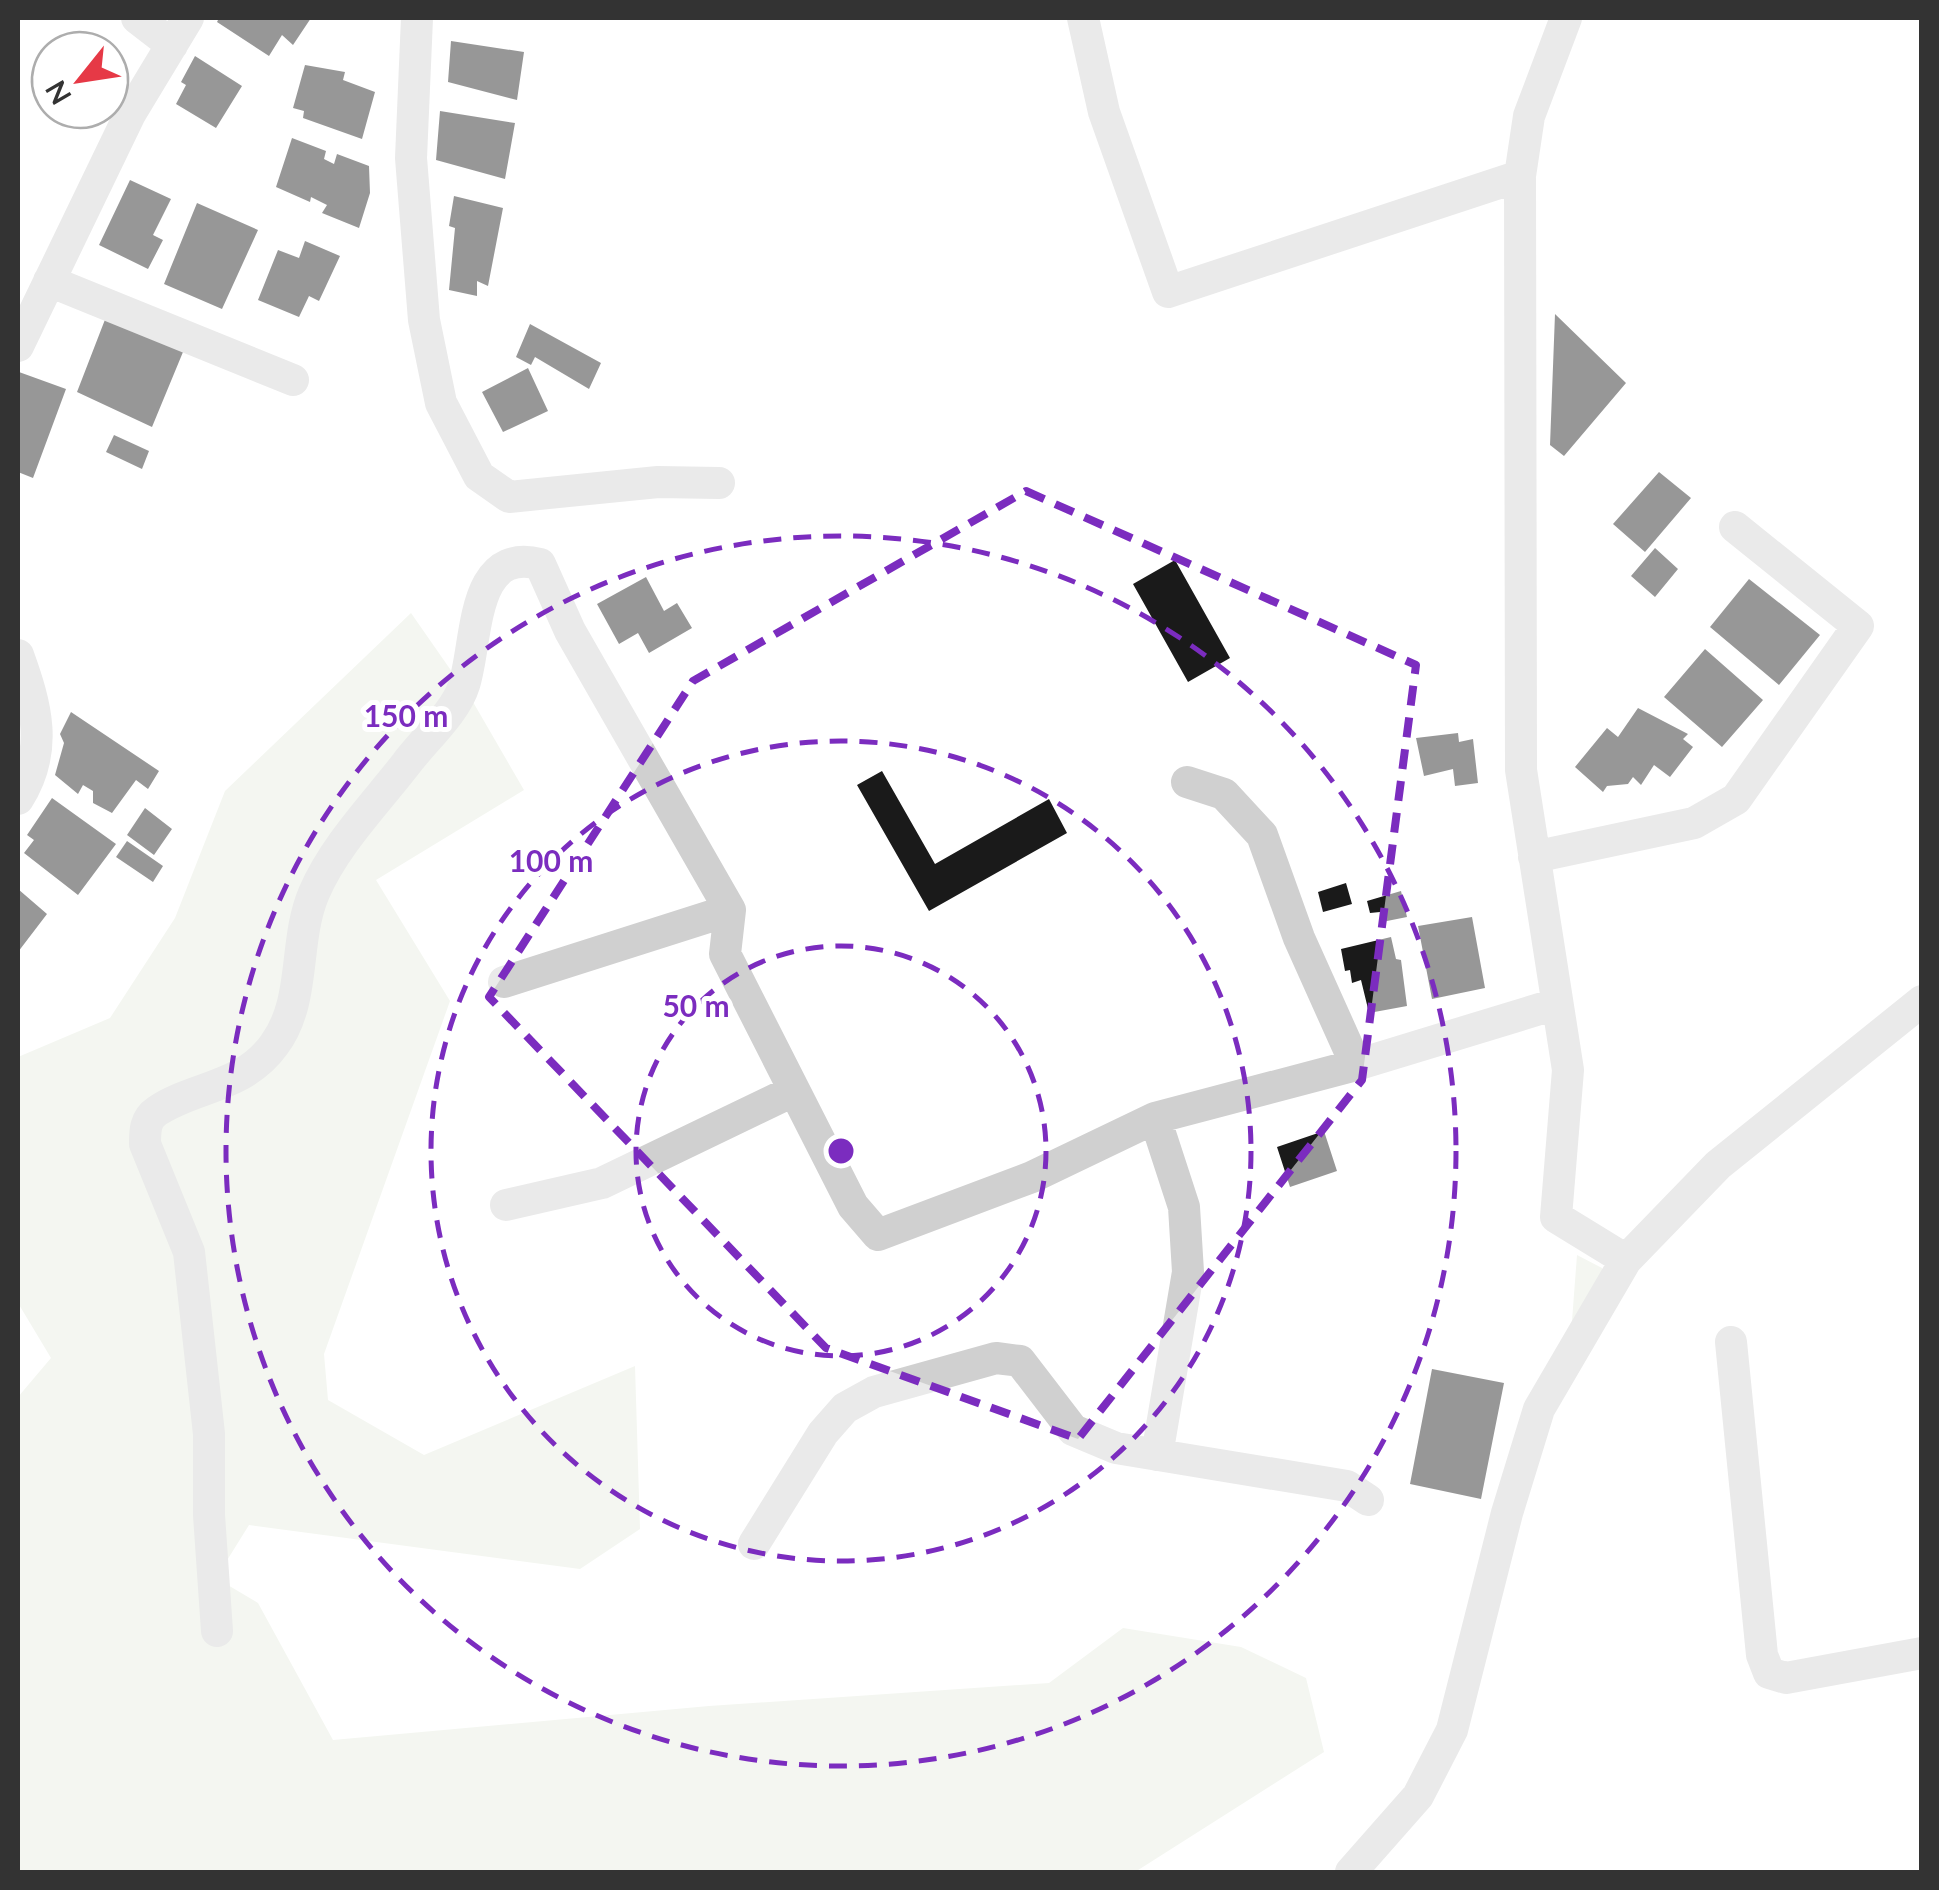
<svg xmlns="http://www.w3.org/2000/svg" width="1939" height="1890" viewBox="0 0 1939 1890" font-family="Lato,sans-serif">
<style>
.green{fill:#e6ecdf}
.building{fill:#1a1a1a}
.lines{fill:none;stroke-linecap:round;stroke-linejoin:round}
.minor{stroke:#d0d0d0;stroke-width:32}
.marked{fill:none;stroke:#7b2cbf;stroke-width:8;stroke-dasharray:20 12;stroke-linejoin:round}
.ring{fill:none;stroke:#7b2cbf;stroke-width:5;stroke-dasharray:18 12}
.centre{fill:#7b2cbf;stroke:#fff;stroke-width:5}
.ring-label{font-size:30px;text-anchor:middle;font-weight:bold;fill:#7b2cbf;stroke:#fff;stroke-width:10;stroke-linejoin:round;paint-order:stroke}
</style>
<rect width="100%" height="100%" fill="#fff"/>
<path class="green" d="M 411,613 L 473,702 L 524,790 L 376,880 L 450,1001 L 324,1354 L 328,1400 L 424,1455 L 635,1366 L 640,1529 L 580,1569 L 249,1525 L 216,1578 L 258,1603 L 333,1740 L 709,1706 L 1049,1683 L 1123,1628 L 1241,1647 L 1306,1678 L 1324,1752 L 1135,1872 L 18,1872 L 18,1397 L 51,1358 L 18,1303 L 18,1057 L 110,1018 L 175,918 L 225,791 Z
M 1577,1255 L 1602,1268 L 1604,1280 L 1571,1334 Z"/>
<path class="building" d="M 219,18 L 311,18 L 293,45 L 282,35 L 269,56 L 217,22 Z
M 451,41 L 524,52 L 517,100 L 448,82 Z
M 195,56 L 242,86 L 216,128 L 176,104 L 186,85 L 181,82 Z
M 305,65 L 345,72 L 343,80 L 375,92 L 362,139 L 303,118 L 304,111 L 293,108 Z
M 440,111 L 515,123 L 505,179 L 436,160 Z
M 292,138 L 326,151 L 324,159 L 334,164 L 337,154 L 369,166 L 370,193 L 359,228 L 322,213 L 327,205 L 311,197 L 310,202 L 276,187 Z
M 130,180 L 171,199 L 153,235 L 163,240 L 148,269 L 99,245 Z
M 454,196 L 503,208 L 488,286 L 477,281 L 477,296 L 449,290 L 455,228 L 449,226 Z
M 197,203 L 258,230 L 222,309 L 164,284 Z
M 305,241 L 340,256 L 319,301 L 309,296 L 299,317 L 258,300 L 278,250 L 299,258 Z
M 1555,314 L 1626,383 L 1564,456 L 1550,445 Z
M 106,317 L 183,352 L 152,427 L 77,392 Z
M 530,324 L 601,363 L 589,389 L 535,357 L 531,365 L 516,357 Z
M 528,368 L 548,411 L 503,432 L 482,392 Z
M 19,372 L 66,389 L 33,478 L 18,472 Z
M 114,435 L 149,451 L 142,469 L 106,452 Z
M 1659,472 L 1691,498 L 1645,552 L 1613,524 Z
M 1655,548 L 1678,569 L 1655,597 L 1631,576 Z
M 1175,560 L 1230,658 L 1188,682 L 1133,584 Z
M 646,577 L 664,611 L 677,603 L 692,628 L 649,653 L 638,633 L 619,644 L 597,604 Z
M 1749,579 L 1820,635 L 1779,685 L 1710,627 Z
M 1705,649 L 1763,700 L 1722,747 L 1664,697 Z
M 1638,708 L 1688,734 L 1683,739 L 1693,747 L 1670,777 L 1654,765 L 1641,785 L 1633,777 L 1628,784 L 1607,786 L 1603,792 L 1575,767 L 1607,728 L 1618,737 Z
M 71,712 L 159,771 L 148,789 L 136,780 L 112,813 L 93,803 L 93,791 L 83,785 L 78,794 L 55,775 L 64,743 L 60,734 Z
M 1458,733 L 1459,742 L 1473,739 L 1478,783 L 1455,786 L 1453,769 L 1424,776 L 1416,738 Z
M 882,771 L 935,864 L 1049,799 L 1067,833 L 929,911 L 857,785 Z
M 52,798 L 116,844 L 78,895 L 24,853 L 34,840 L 27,835 Z
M 145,808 L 172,829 L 154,855 L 127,835 Z
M 127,841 L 163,866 L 153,882 L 116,857 Z
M 1346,883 L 1352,904 L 1323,912 L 1318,892 Z
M 18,889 L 47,914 L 18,952 Z
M 1401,891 L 1407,917 L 1382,922 L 1380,912 L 1370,913 L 1367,901 Z
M 1472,917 L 1485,988 L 1432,999 L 1418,926 Z
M 1391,937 L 1396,959 L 1401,960 L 1407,1006 L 1369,1013 L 1361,980 L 1352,983 L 1350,970 L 1345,971 L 1341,949 Z
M 1324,1131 L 1337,1171 L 1290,1187 L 1277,1147 Z
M 1432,1369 L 1504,1383 L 1481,1499 L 1410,1484 Z"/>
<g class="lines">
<path class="minor" d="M 137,18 L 172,45
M 417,18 L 411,158 L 424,320 L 441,403 L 479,476 L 509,497 L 658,482 L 719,483
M 1083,18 L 1104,112 L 1168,292 L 1520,176
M 1566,18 L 1529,116 L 1520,176 L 1521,770 L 1568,1070 L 1556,1217 L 1626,1260
M 49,281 L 293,380
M 18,346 L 130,114 L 188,18
M 18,655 C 36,705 49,750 18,799
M 1187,782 L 1224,794 L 1262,835 L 1299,938 L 1356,1065
M 1534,857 L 1694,823 L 1736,799 L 1858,626 L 1735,527
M 504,982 L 730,910
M 1155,1118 L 1184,1207 L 1188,1272 L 1157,1455
M 506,1205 L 602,1183 L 793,1091
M 1731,1342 L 1762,1655 L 1769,1673 L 1786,1678 L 1922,1653
M 754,1544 L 823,1433 L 845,1408 L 874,1392 L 996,1358 L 1020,1361 L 1073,1430 L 1116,1448 L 1347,1486 L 1368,1500
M 217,1631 L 209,1515 L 209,1434 L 189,1252 L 145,1144 C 145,1131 145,1119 157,1111 C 194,1086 243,1088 274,1045 C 307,1001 293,942 314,893 C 334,846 375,804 406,764 C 423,741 456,712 464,685 C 478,642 470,546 540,564 L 570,631 L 730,910 L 725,954 L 853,1206 L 878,1235 L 1032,1177 L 1155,1118 L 1356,1065 L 1556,1004
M 1351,1872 L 1418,1796 L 1452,1730 L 1507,1513 L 1539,1409 L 1626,1260 L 1718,1165 L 1922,1001"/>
</g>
<path d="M0 0H1939V1890H0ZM 1026,491 L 1416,665 L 1362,1080 L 1078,1439 L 826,1348 L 489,997 L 693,681 Z" fill="#fff" fill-opacity=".55" fill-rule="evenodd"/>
<path class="marked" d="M 1026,491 L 1416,665 L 1362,1080 L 1078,1439 L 826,1348 L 489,997 L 693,681 Z"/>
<g class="ring">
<circle cx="841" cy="1151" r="205"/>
<circle cx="841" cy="1151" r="410"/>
<circle cx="841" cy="1151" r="615"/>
</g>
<circle cx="841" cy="1151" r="15" class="centre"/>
<g class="ring-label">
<text x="406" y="727">150 m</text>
<text x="551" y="872">100 m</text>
<text x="696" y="1017">50 m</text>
</g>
<rect width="1939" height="1890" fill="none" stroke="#333333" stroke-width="40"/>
<g transform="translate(80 80) rotate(240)"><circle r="48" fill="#ffffff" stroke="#adadad" stroke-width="2.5"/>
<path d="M0-8L18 38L0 25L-18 38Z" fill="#e63946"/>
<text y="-15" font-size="28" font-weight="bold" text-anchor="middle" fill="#333333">N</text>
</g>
</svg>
